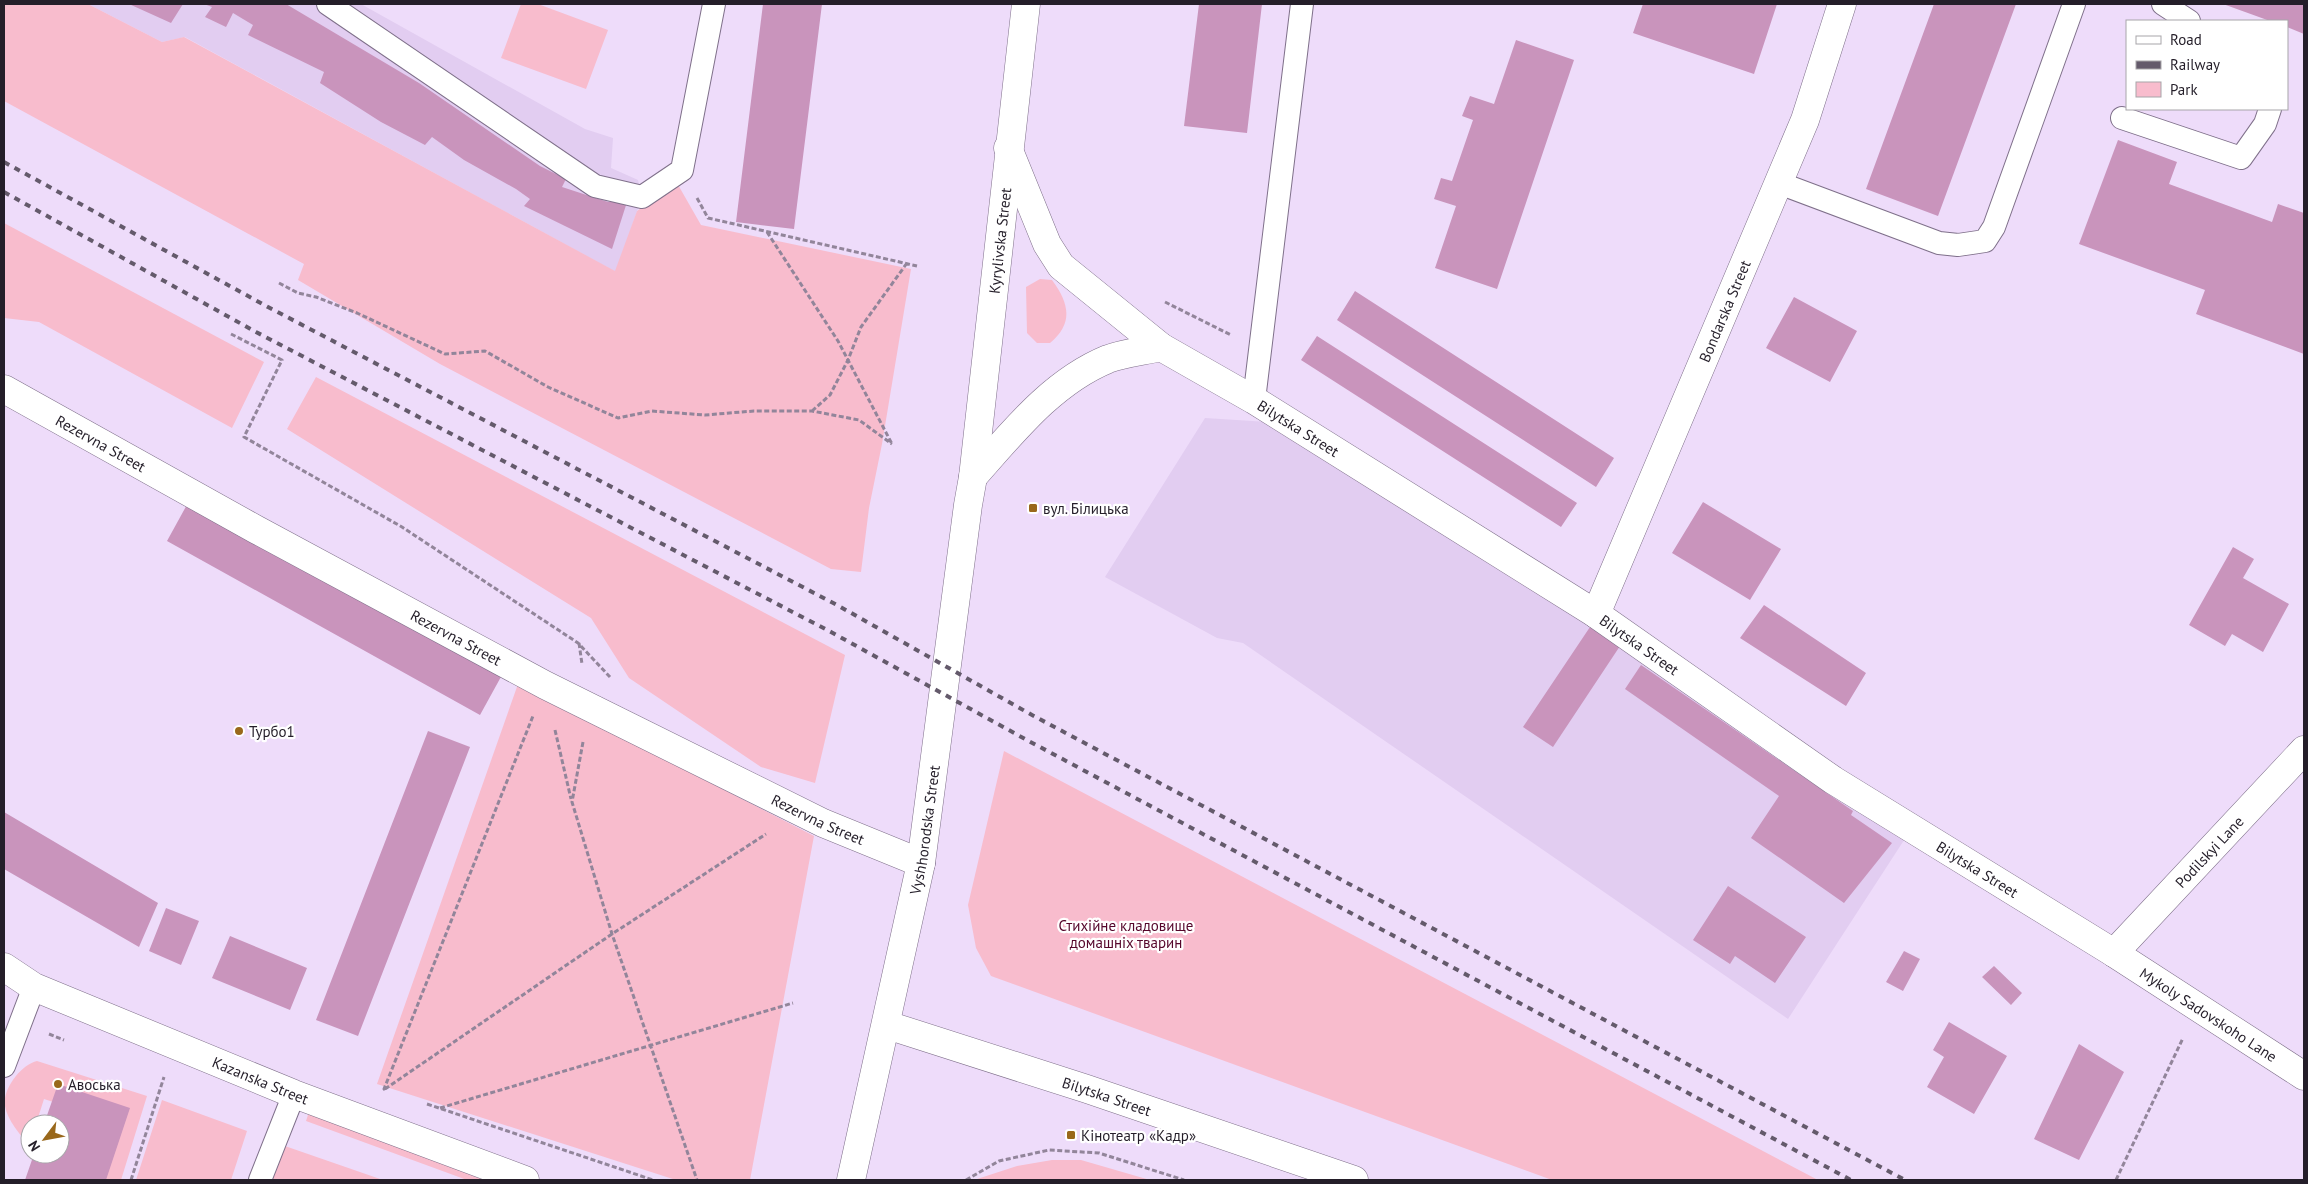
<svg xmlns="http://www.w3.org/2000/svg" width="2308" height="1184" viewBox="0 0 2308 1184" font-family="'PT Sans',sans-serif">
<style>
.built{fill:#e2cdf1}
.green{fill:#f8bccd}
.building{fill:#c994bc}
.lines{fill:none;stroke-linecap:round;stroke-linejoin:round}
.lane-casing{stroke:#7f708a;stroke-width:24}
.street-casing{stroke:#7f708a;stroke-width:29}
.secondary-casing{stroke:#7f708a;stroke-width:29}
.path{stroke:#92859a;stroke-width:3;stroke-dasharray:5 2.5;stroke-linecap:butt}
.lane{stroke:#fff;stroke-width:22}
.street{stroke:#fff;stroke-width:28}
.secondary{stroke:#fff;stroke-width:28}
.rail{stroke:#645a6b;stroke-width:4;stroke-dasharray:6 6;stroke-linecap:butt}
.poi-dot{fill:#99681b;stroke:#fff;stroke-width:2}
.labels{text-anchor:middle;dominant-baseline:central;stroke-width:4.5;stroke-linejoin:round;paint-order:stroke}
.street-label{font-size:15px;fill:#241e29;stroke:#fff}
.poi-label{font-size:15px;fill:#241e29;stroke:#fff;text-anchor:start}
.park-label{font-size:15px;fill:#55062b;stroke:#fff}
</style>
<rect width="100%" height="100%" fill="#eedcfa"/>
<path class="built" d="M 88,4 L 361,4 L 585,129 L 613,138 L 611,168 L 638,180 L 642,197 L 616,272 L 185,37 L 162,42 Z
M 1205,418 L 1268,422 L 1582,615 L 1908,834 L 1788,1019 L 1243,643 L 1217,638 L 1105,577 Z"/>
<path class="green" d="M 4,4 L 88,4 L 162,42 L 184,37 L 615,271 L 637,211 L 677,183 L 701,225 L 911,269 L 882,444 L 869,508 L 861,572 L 831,569 L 440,364 L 298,280 L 304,264 L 4,101 Z
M 521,4 L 538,4 L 608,30 L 586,89 L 501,58 Z
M 4,223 L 264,362 L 232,428 L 39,322 L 4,318 Z
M 1040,279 L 1052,280 C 1069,303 1074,323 1050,343 L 1037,343 L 1027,333 L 1026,287 Z
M 316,377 L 845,655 L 815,783 L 761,767 L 629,678 L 591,618 L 287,429 Z
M 518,684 L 814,836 L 750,1180 L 676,1180 L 377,1084 Z
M 1004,751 L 1818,1180 L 1552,1180 L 991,976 L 976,948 L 968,905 Z
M 37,1061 L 147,1096 L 121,1180 L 99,1180 L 118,1123 L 44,1099 L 36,1124 L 30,1124 L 29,1146 C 21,1135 7,1120 5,1106 C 2,1089 22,1064 37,1061 Z
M 162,1100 L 247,1131 L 231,1180 L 136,1180 Z
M 310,1109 L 506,1180 L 467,1180 L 306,1121 Z
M 282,1145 L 383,1180 L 269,1180 Z
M 1052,1160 L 1081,1160 L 1150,1180 L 974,1180 L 1017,1166 Z"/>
<path class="building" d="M 129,4 L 183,4 L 171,23 Z
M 204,4 L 286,4 L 419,83 L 540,166 L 566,179 L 562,187 L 608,202 L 627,202 L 612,249 L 524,206 L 530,199 L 516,189 L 464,160 L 432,137 L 425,145 L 381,122 L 320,83 L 324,72 L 248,35 L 253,25 L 233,13 L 226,27 L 205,17 L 212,7 Z
M 763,4 L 822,4 L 794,229 L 736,222 Z
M 1199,4 L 1262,4 L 1247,133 L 1184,126 Z
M 1643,4 L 1777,4 L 1754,74 L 1633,33 Z
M 1934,4 L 2016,4 L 1938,216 L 1866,189 Z
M 2223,4 L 2304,4 L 2304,34 L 2287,27 L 2287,21 L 2270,21 Z
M 1516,40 L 1574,60 L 1497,289 L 1435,268 L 1456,206 L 1434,199 L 1441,178 L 1452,181 L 1473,120 L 1462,116 L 1470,96 L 1494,104 Z
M 2118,140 L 2177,162 L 2169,184 L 2272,222 L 2278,204 L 2304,213 L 2304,354 L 2196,314 L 2205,290 L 2079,244 Z
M 1355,291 L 1614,458 L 1596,487 L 1337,320 Z
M 1794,297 L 1857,331 L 1830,382 L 1766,348 Z
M 1317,336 L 1577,503 L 1561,527 L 1301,360 Z
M 189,501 L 502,675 L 480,715 L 167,541 Z
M 1703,502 L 1781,549 L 1750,600 L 1672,553 Z
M 2233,547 L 2254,559 L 2243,578 L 2289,604 L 2263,652 L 2232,634 L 2225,646 L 2189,625 Z
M 1764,605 L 1866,673 L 1846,706 L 1740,638 Z
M 1590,627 L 1620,646 L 1553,747 L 1523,727 Z
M 1641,665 L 1853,811 L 1851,815 L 1892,843 L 1844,903 L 1751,838 L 1779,796 L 1625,689 Z
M 428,731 L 470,747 L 358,1036 L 316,1020 Z
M 4,812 L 158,903 L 139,947 L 4,869 Z
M 1728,886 L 1806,937 L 1775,983 L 1735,956 L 1730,964 L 1693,940 Z
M 166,908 L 199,921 L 181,965 L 149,951 Z
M 230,936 L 307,968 L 290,1010 L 212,978 Z
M 1904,951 L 1920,959 L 1903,991 L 1886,982 Z
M 1994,966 L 2022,993 L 2011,1005 L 1982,977 Z
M 1949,1022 L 2007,1056 L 1974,1114 L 1927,1087 L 1944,1057 L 1933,1050 Z
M 2079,1044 L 2124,1072 L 2079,1160 L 2034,1139 Z
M 58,1084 L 130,1108 L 106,1180 L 25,1180 L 34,1154 L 60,1154 L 60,1124 L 44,1124 Z"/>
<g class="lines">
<g class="lane-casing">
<path id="lane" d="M 328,4 L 595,186 L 642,197 L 682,170 L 714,4
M 2163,4 L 2189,21
M 2122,118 L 2241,158 L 2265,124 L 2270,109
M 1779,183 L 1939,243 L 1958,245 L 1985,241 L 1994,227 L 2074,4
M 1254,400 L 1302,4
M 4,1066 L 34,987
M 260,1180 L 294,1094"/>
</g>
<g class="street-casing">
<g id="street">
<path id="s1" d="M 1008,148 L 1047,244 L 1061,266 L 1161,347 L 1254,400 L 1596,614 L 1833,780 L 2114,953 L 2304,1076"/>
<path id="s2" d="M 4,389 L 257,530 L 545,685 L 823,823 L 921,863"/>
<path d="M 973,477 C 1013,432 1052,382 1108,359 C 1124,353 1144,351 1161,347"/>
<path id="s3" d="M 1596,614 L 1805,120 L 1842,4"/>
<path id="s4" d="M 2114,953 L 2304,750"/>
<path id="s5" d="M 4,967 L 34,987 L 294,1094 L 525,1180"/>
</g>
</g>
<g class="secondary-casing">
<g id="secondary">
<path id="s6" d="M 887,1025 L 1087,1089 L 1354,1180"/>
<path id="s7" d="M 851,1180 L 921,863 L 968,505 L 973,477 L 1026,4"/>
</g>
</g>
<path class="path" d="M 697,198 L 708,218 L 917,266
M 767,232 L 838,341 L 892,444
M 279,283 L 298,293 L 316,297 L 357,313 L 445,354 L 485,351 L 548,387 L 618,418 L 652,411 L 705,415 L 754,411 L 812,411 L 859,420 L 892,444
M 1165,302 L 1231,335
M 231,334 L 282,360 L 244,437 L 402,527 L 578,643 L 610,677
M 812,411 L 830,395 L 848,360 L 861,327 L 907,263
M 579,643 L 582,664
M 555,730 L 571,799
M 583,742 L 572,802 L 612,934 L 697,1180
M 49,1034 L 64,1040
M 385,1089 L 612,934 L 766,834
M 385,1090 L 384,1089 L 533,716
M 427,1104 L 653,1180
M 440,1108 L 793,1003
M 131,1180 L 164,1077
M 966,1180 L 999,1161 L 1049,1150 L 1099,1153 L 1184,1180
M 2116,1180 L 2183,1038"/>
<use href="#lane" class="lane"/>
<use href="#street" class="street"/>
<use href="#secondary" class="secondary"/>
<path class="rail" d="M 4,162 L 268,307 L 837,605 L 1032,715 L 1905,1180
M 4,192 L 256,332 L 831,632 L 1025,739 L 1851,1180"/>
</g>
<g class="poi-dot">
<rect x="1028" y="503" width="10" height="10" rx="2.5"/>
<circle cx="239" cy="731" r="5"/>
<circle cx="58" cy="1084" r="5"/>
<rect x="1066" y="1130" width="10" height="10" rx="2.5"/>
</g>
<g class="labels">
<g class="street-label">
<text stroke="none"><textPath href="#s7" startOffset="952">Kyrylivska Street</textPath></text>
<text stroke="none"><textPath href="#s3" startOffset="329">Bondarska Street</textPath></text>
<text stroke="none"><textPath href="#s1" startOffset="418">Bilytska Street</textPath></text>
<text stroke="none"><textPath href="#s2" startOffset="111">Rezervna Street</textPath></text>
<text stroke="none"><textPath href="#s2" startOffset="516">Rezervna Street</textPath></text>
<text stroke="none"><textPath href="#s1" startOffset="822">Bilytska Street</textPath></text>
<text stroke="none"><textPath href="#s2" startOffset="921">Rezervna Street</textPath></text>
<text stroke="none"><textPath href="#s7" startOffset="358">Vyshhorodska Street</textPath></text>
<text stroke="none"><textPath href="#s4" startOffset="139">Podilskyi Lane</textPath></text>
<text stroke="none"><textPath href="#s1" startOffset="1228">Bilytska Street</textPath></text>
<text stroke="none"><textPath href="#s1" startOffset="1501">Mykoly Sadovskoho Lane</textPath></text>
<text stroke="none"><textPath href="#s5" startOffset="281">Kazanska Street</textPath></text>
<text stroke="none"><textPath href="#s6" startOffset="231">Bilytska Street</textPath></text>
</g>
<g class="poi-label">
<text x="1043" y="508">вул. Білицька</text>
<text x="249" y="731">Турбо1</text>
<text x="68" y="1084">Авоська</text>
<text x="1081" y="1135">Кінотеатр «Кадр»</text>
</g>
<g class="park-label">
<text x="1126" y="925">Стихійне кладовище<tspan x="1126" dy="17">домашніх тварин</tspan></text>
</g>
</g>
<rect width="2308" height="1184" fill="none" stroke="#241e29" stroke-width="10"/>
<rect x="2126" y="20" width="162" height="90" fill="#ffffff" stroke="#a7a5a9"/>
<rect x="2136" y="36" width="25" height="8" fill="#ffffff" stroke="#a7a5a9"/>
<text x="2170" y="45" font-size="15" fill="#241e29">Road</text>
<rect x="2136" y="61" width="25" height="8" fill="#645a6b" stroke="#a7a5a9"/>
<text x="2170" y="70" font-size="15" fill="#241e29">Railway</text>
<rect x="2136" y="82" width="25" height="15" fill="#f8bccd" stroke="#a7a5a9"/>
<text x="2170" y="95" font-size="15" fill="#241e29">Park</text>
<g transform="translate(45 1139) rotate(238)"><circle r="24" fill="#ffffff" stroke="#a7a5a9"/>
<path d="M0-4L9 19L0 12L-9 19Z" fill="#99681b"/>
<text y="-8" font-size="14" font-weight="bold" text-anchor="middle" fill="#241e29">N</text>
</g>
</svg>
